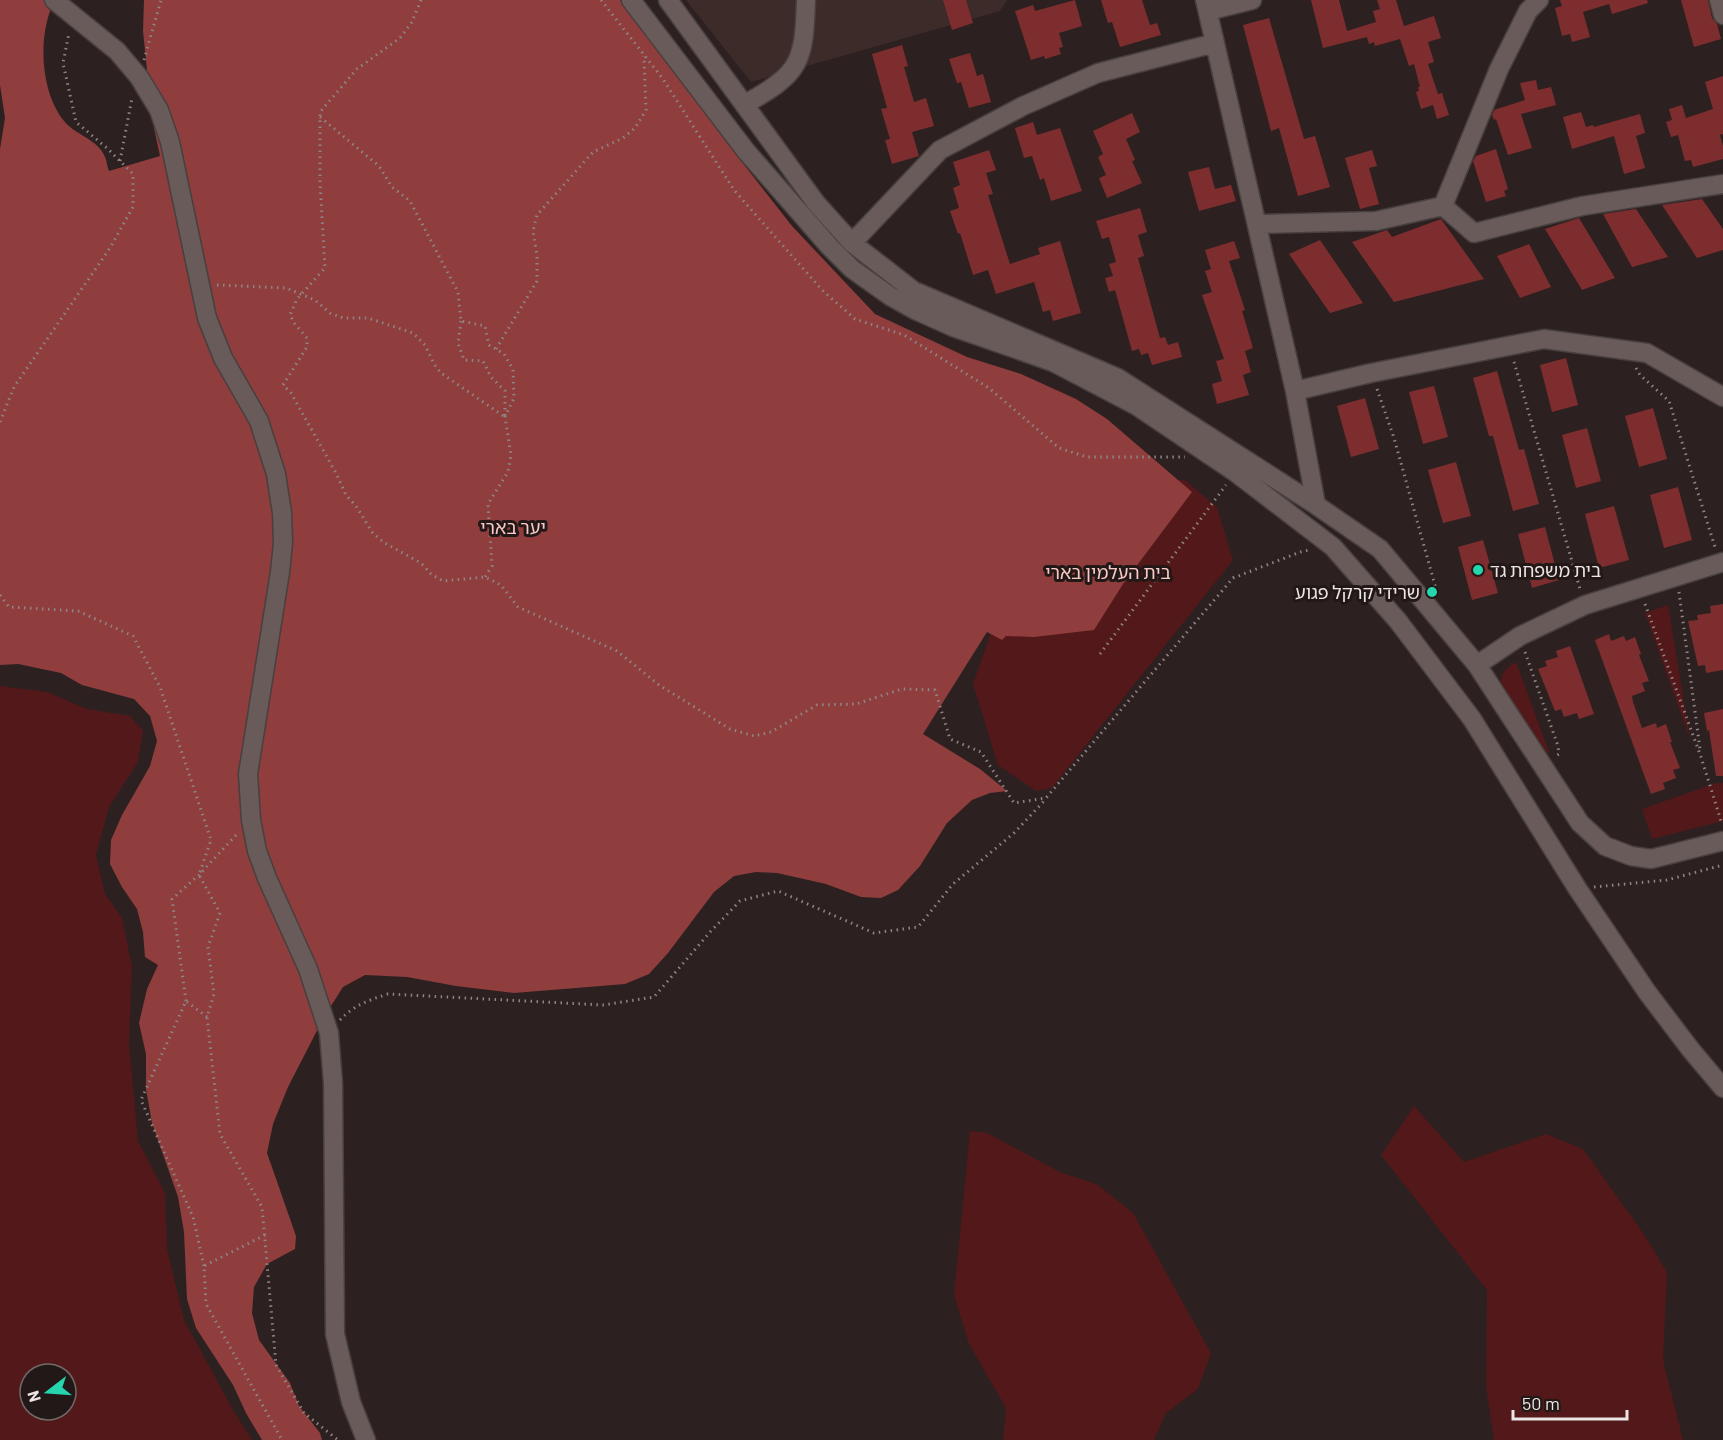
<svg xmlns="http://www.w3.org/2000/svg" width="1723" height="1440" viewBox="0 0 1723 1440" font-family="Barlow,'Noto Sans Hebrew',sans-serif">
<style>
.built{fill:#3c2b29}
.green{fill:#531819;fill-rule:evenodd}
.forest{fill:#903d3d}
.building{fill:#7e2d2e}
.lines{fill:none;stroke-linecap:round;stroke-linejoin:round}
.minor-casing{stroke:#483f3f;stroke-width:21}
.path{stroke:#8f8585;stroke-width:3;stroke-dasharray:1.5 4.5;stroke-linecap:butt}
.minor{stroke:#685b5a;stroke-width:18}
.poi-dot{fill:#25d5ae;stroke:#221817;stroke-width:2}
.labels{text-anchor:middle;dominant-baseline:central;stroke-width:6;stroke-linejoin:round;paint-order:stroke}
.park-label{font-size:18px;fill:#fbcac6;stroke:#221817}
.poi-label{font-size:18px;fill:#ede5e5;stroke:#221817;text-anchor:start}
</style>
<rect width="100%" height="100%" fill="#2c2120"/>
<path class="built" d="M 686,0 L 1007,0 L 1000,11 L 751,82 Z"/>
<path class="green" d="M 1185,480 L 1217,507 L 1233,560 L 1052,788 L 1036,791 L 998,765 L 973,684 L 1044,482 Z
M 1668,605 L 1690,739 L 1645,613 Z
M 1516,662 L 1549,752 L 1541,762 C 1534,750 1526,738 1519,726 C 1507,706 1486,677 1516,662 Z
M 0,686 L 47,692 L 87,709 L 130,716 L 143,731 L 138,762 L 109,807 L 96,855 L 105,894 L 122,918 L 132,966 L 129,1043 L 138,1141 L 165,1193 L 167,1249 L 184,1320 L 233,1410 L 252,1440 L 0,1440 ZM 30,1374 L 66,1374 L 66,1410 L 30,1410 Z
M 1716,783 L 1723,783 L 1723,821 L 1652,839 L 1642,809 Z
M 1414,1106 L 1464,1162 L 1546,1134 L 1583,1149 L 1643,1233 L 1667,1272 L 1663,1360 L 1683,1440 L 1494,1440 L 1486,1386 L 1487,1290 L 1381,1155 Z
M 970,1131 L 987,1133 L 1060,1172 L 1098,1185 L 1133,1213 L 1211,1353 L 1198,1389 L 1166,1413 L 1154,1440 L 1003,1440 L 1006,1408 L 969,1344 L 954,1295 Z"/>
<path class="forest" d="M 0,0 L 55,0 C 37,33 40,92 64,121 C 75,135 98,139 105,157 C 107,161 107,167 109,171 L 160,156 L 152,119 L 143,31 L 144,0 L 620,0 L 734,152 L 792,226 L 875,314 L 967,357 L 1021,374 L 1076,399 L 1107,419 L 1192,492 L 1123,584 L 1094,630 L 1034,637 L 1006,636 L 1002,640 L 987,632 L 923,734 L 980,769 L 1007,791 L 990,793 L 972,800 L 947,823 L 920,866 L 898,890 L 881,898 L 861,897 L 826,884 L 777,873 L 756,872 L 734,876 L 714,892 L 668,953 L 649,974 L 625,984 L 514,993 L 456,986 L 407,977 L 365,975 L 343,987 L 324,1017 L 288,1087 L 273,1124 L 267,1153 L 296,1236 L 295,1249 L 267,1264 L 254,1287 L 252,1313 L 259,1340 L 290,1383 L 299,1406 L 320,1433 L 322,1440 L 262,1440 L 246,1413 L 233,1385 L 196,1328 L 187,1299 L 184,1232 L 178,1197 L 152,1123 L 146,1089 L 146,1054 L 139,1023 L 147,989 L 158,965 L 145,957 L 143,932 L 137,909 L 122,887 L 110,864 L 111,840 L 122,815 L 150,766 L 157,741 L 150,716 L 134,699 L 82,685 L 61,673 L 18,664 L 0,665 L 0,149 L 5,118 L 0,85 Z"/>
<path class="building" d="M 943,0 L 966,0 L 973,23 L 952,30 Z
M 1075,0 L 1082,26 L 1059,33 L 1063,47 L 1059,48 L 1061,54 L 1045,59 L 1044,56 L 1031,60 L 1015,11 L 1033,5 L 1035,11 Z
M 1101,0 L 1142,0 L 1150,25 L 1157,23 L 1161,35 L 1120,47 L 1112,22 L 1108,23 Z
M 1311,0 L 1339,0 L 1347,31 L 1376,22 L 1373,11 L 1380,9 L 1377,0 L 1396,0 L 1404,26 L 1434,16 L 1441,38 L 1428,42 L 1434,62 L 1428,64 L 1438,94 L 1442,93 L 1449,115 L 1437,119 L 1433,105 L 1421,109 L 1416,92 L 1419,91 L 1418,87 L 1420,87 L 1414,64 L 1409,66 L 1400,39 L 1375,46 L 1374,42 L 1369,44 L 1367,37 L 1323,48 Z
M 1560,0 L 1647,0 L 1648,3 L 1612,14 L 1609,4 L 1583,12 L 1590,37 L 1572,42 L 1570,34 L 1562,36 L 1555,8 L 1562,6 Z
M 1681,0 L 1708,0 L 1712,18 L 1717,24 L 1721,39 L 1694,47 Z
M 1269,18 L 1304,139 L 1315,136 L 1330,187 L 1298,196 L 1279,128 L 1271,131 L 1243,25 Z
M 902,45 L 908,66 L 904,67 L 914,102 L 926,98 L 934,126 L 912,132 L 919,156 L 892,164 L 885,140 L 890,139 L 881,109 L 887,108 L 872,54 Z
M 970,53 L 977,76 L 983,74 L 991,102 L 969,108 L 961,82 L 957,83 L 949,59 Z
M 1723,76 L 1723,134 L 1720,135 L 1723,146 L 1723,159 L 1693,167 L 1691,160 L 1685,161 L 1678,135 L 1671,137 L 1666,122 L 1672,120 L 1669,109 L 1682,105 L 1686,118 L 1713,109 L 1705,82 Z
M 1536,80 L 1538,90 L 1551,87 L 1556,105 L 1521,114 L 1532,148 L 1508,155 L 1496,119 L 1494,120 L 1492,115 L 1494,110 L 1525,100 L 1520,83 Z
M 1581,112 L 1586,127 L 1593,125 L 1594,127 L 1640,114 L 1645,133 L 1636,136 L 1645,168 L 1624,174 L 1614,136 L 1572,149 L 1563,117 Z
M 1132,113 L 1140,132 L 1126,139 L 1135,160 L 1132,161 L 1142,183 L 1107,198 L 1099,178 L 1106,175 L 1098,157 L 1103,154 L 1093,131 Z
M 1033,122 L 1037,135 L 1060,128 L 1082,191 L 1051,201 L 1044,178 L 1040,180 L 1032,156 L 1024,158 L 1015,128 Z
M 1496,149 L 1508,189 L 1504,191 L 1506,196 L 1486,202 L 1473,161 L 1476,156 Z
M 989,150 L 996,170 L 986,173 L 993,194 L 988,195 L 1010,264 L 1040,254 L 1038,248 L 1060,241 L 1081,313 L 1053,321 L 1050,310 L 1043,312 L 1034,282 L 996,294 L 988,270 L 973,275 L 960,233 L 958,234 L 950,211 L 959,208 L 953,188 L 960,185 L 953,162 Z
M 1372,150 L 1377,166 L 1369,168 L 1379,204 L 1360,209 L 1345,158 Z
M 1209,167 L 1215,189 L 1231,185 L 1236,201 L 1199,211 L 1188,172 Z
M 1702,199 L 1723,229 L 1723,250 L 1697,258 L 1662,205 Z
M 1140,208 L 1147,232 L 1138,235 L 1144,256 L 1138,258 L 1160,338 L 1165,337 L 1168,345 L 1178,342 L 1182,357 L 1152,365 L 1148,353 L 1141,355 L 1139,349 L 1132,351 L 1115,290 L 1109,292 L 1105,278 L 1113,276 L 1109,264 L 1116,262 L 1109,237 L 1102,239 L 1096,221 Z
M 1636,209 L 1668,257 L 1632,267 L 1603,214 Z
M 1579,218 L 1615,278 L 1582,290 L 1545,229 Z
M 1441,219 L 1484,279 L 1394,302 L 1352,242 L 1387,230 L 1392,237 Z
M 1320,240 L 1363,303 L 1330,313 L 1289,254 Z
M 1234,241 L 1240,258 L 1229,261 L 1245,310 L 1242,311 L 1253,348 L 1245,351 L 1251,372 L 1243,375 L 1249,395 L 1217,404 L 1212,384 L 1222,381 L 1216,361 L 1224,359 L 1202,295 L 1212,292 L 1205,271 L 1211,269 L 1205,250 Z
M 1529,244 L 1551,287 L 1520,298 L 1497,256 Z
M 1566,358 L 1578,405 L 1552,412 L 1540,365 Z
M 1497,371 L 1519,450 L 1524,449 L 1539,504 L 1513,511 L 1493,436 L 1489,436 L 1473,378 Z
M 1434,386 L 1448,437 L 1423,444 L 1409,392 Z
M 1365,398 L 1379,449 L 1351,457 L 1337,406 Z
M 1653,408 L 1667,459 L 1639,467 L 1625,416 Z
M 1587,428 L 1601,481 L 1576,488 L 1562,435 Z
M 1456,462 L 1471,516 L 1443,523 L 1428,470 Z
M 1678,487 L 1692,540 L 1664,548 L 1650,495 Z
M 1614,506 L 1629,560 L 1599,568 L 1585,514 Z
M 1545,527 L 1559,580 L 1532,588 L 1518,534 Z
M 1483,540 L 1498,593 L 1472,600 L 1458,547 Z
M 1723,604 L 1723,670 L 1706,673 L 1705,665 L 1698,666 L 1688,621 L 1698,620 L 1697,615 L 1711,613 L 1710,606 Z
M 1609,634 L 1611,641 L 1624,636 L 1626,641 L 1635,637 L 1641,654 L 1639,655 L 1649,681 L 1642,683 L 1645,691 L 1632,696 L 1633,702 L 1642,728 L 1656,723 L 1657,728 L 1666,724 L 1672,742 L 1670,742 L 1680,768 L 1673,770 L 1676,778 L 1663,783 L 1665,789 L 1651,794 L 1595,640 Z
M 1570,646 L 1594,714 L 1579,719 L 1577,713 L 1564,717 L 1561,709 L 1555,711 L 1538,669 L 1547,666 L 1545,661 L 1558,657 L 1556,651 Z
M 1723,709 L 1723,776 L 1716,776 L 1709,730 L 1707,731 L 1704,713 Z"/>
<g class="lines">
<g class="minor-casing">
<path id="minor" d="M 54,0 L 117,51 L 139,77 L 159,110 L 170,142 L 207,318 L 223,358 L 259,421 L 276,474 L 282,513 L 283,543 L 280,572 L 248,774 L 251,820 L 257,851 L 267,878 L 308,969 L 329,1033 L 333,1083 L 335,1334 L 351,1402 L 366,1440
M 631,0 L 746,151 L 829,246 L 852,269 L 890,296 L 915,310 L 953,327 L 1053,362 L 1137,406 L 1235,472 L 1333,547 L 1398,621 L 1472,719 L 1577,888 L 1647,992 L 1691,1050 L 1723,1088
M 668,0 L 816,203 L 852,243 L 914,291 L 1118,378 L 1316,505 L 1380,549 L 1477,665 L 1580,823 L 1605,846 L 1631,856 L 1651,859 L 1723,841
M 1205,0 L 1295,391 L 1316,505
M 1719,0 L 1723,15
M 1208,11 L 1252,0
M 745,104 C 801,73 804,62 806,0
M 1443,206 L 1474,233 L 1582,206 L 1723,184
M 1443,206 L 1499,69 L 1528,11 L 1539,0
M 1258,224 L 1376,221 L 1443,206
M 852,243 L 940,150 L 1023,106 L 1098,73 L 1215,43
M 1295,391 L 1371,373 L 1544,339 L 1647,353 L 1723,397
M 1477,665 L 1520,636 L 1585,605 L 1723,562"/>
</g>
<path class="path" d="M 421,0 L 412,22 L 400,38 L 357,69 L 320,112 L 320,182 L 325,268 L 297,299 L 290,315 L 295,324 L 307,338 L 307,347 L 283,385 L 291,393 L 336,473 L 346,495 L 356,506 L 372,532 L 383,542 L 421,563 L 431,574 L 443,581 L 485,577 L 501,585 L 518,607 L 617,651 L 659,685 L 730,729 L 754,736 L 771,732 L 817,705 L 856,704 L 902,689 L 935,690 L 950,739 L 981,752 L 1014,803 L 1046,798 L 1233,578 L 1303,551 L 1311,550
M 601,0 L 663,79 L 734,190 L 822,290 L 855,319 L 904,335 L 989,388 L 1059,448 L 1087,457 L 1185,457
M 144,60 L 161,0
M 320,117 L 379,166 L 392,187 L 410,201 L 458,292 L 461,321 L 485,326 L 489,345 L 504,354 L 513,369 L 514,398 L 505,417 L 511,455 L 508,472 L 488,504 L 492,566 L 485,577
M 120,161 L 132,98
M 217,285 L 286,288 L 315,300 L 330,313 L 343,318 L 368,318 L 413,333 L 425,345 L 434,364 L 441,373 L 505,417
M 461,321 L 458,343 L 464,360 L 483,361 L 491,377 L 505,391 L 505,416
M 496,349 L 537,281 L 537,255 L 533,231 L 537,215 L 593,152 L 623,138 L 635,128 L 646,110 L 644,56
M 1514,362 L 1580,589
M 1636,368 L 1640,375 L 1669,401 L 1715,547
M 1377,389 L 1394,438 L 1436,589
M 0,422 L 14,387 L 110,248 L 133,207 L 133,174 L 108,149 L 76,122 L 63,63 L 69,33
M 1679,592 L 1700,749
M 0,595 L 9,607 L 78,611 L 133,636 L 160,687 L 211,840 L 199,875 L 220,913 L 208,947 L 214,994 L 207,1017 L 220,1134 L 262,1207 L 276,1365 L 304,1413 L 338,1440
M 1645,604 L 1701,757 L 1722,824
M 1525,652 L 1558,746 L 1559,754 L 1554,757
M 1100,654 L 1226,485
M 1594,887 L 1667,880 L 1723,865
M 186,1001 L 172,899 L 199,875 L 238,833
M 340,1020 C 354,1005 369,1000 388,994 L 603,1005 L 654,997 L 711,931 L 740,901 L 778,891 L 874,933 L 918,927 L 953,884 L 1014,833 L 1046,799
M 265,1235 L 204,1266 L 206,1304 L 282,1440
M 204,1266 L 193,1217 L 141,1100 L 186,1001 L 207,1017"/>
<use href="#minor" class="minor"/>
</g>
<g class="poi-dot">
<circle cx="1478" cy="570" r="6"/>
<circle cx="1432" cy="592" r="6"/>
</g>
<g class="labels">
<g class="park-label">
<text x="513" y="527">יער בארי</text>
<text x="1108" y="572">בית העלמין בארי</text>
</g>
<g class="poi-label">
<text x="1490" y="570">בית משפחת גד</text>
<text x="1420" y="592" text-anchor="end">שרידי קרקל פגוע</text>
</g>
</g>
<g transform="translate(48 1392) rotate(253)"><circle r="28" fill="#221817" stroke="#736a69" stroke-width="1.5"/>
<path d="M0-4.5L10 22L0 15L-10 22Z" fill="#25d5ae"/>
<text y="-9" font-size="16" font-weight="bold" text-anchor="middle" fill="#ede5e5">N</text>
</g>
<path d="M1513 1410v9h114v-9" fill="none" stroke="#ede5e5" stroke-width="3"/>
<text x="1522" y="1410" font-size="18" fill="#ede5e5" stroke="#221817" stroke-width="4.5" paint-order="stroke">50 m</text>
</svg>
